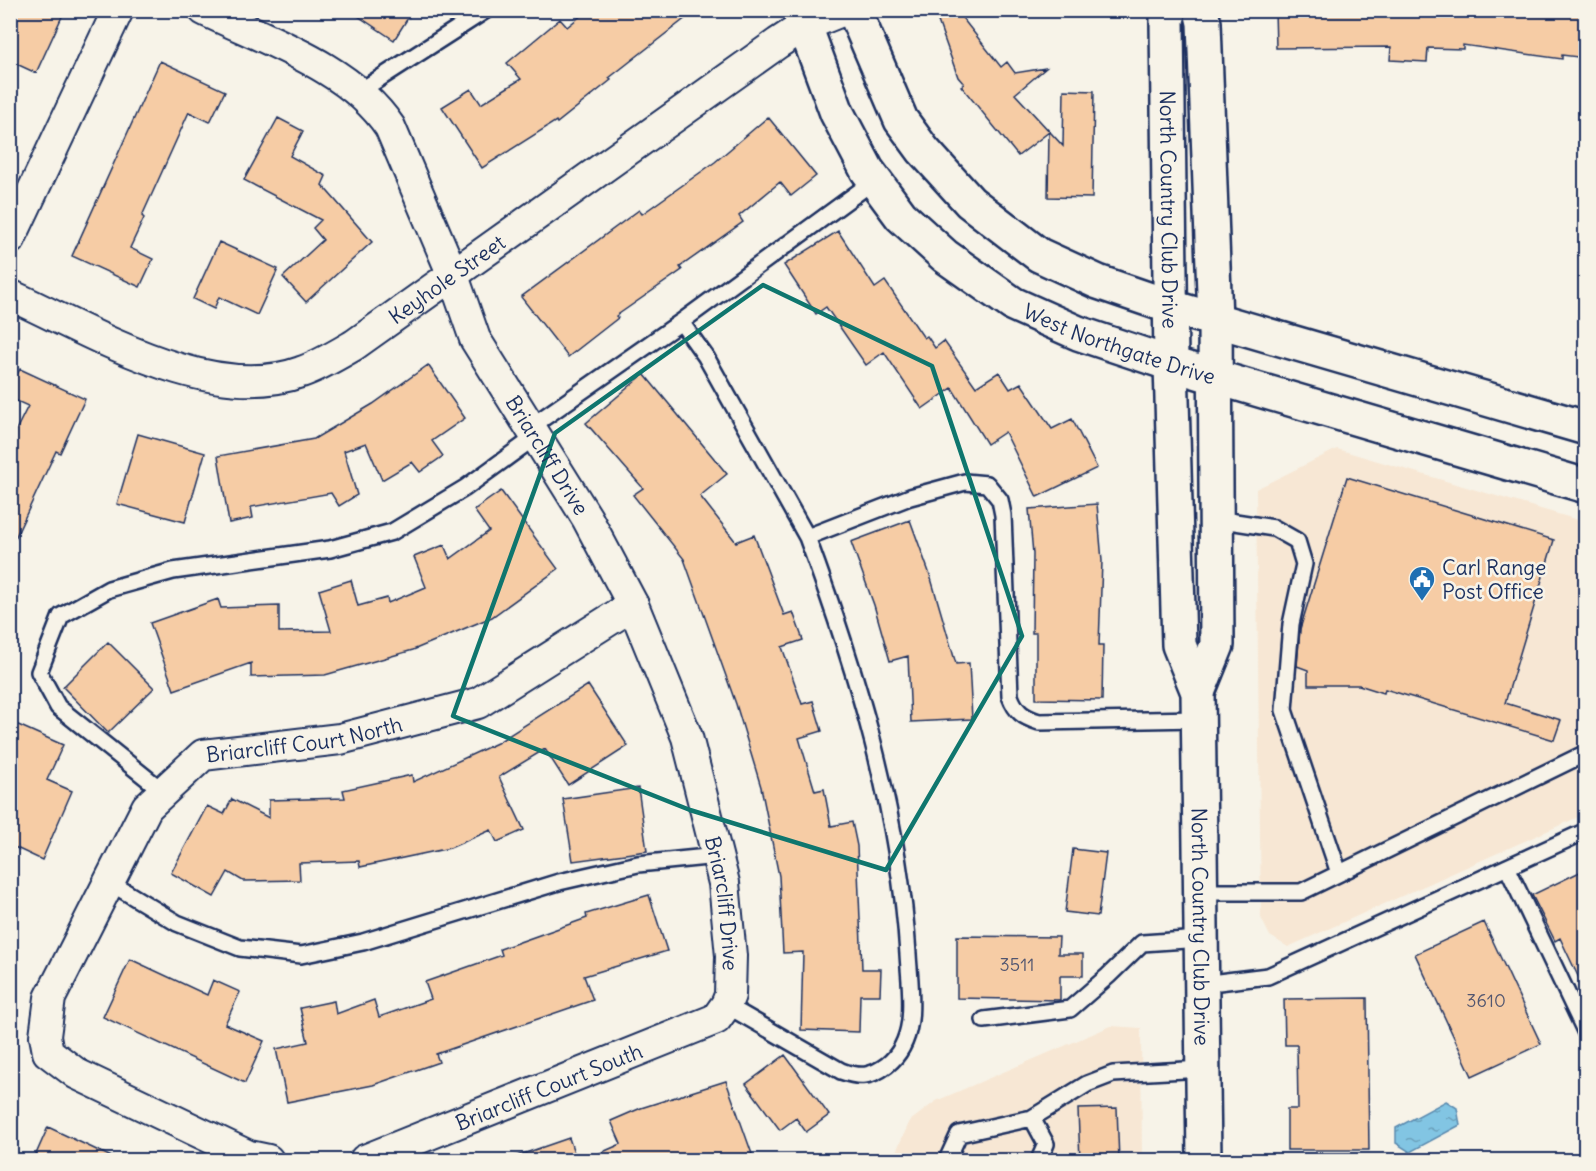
<svg xmlns="http://www.w3.org/2000/svg" width="1596" height="1171" viewBox="0 0 1596 1171" font-family="Delius,sans-serif">
<style>
.built{fill:#f7e7d4}
.water{fill:url(#water-ripples);stroke:#5989ae;stroke-width:1.5}
.building{fill:#f6cca5;stroke:#1b2f5e;stroke-width:1.5}
.lines{fill:none;stroke-linecap:round;stroke-linejoin:round}
.lane-casing{stroke:#1b2f5e;stroke-width:20}
.street-casing{stroke:#1b2f5e;stroke-width:34}
.secondary-casing{stroke:#1b2f5e;stroke-width:38}
.lane{stroke:#f7f3e8;stroke-width:15}
.street{stroke:#f7f3e8;stroke-width:30}
.secondary{stroke:#f7f3e8;stroke-width:33}
.marked{fill:none;stroke:#0f766e;stroke-width:4.5;stroke-linejoin:round}
.labels{text-anchor:middle;dominant-baseline:central;stroke-width:5;stroke-linejoin:round;paint-order:stroke}
.number-label{font-size:18px;fill:#525670}
.street-label{font-size:21px;fill:#1b2f5e;stroke:#f7f3e8}
.poi-label{font-size:21px;fill:#1b2f5e;stroke:#f7f3e8;text-anchor:start}
</style>
<defs>
<pattern id="water-ripples" width="26" height="14" patternUnits="userSpaceOnUse" patternTransform="scale(1.5)"><rect width="26" height="14" fill="#82c5e3"/><path d="M2 4q2-2 4 0t4 0M15 11q2-2 4 0t4 0" fill="none" stroke="#6aa0bb"/></pattern>
</defs>
<rect width="100%" height="100%" fill="#f7f3e8"/>
<filter id="ink" filterUnits="userSpaceOnUse"><feTurbulence type="fractalNoise" baseFrequency=".0167" numOctaves="2"/><feDisplacementMap in="SourceGraphic" scale="12" xChannelSelector="R" yChannelSelector="G"/><feConvolveMatrix kernelMatrix="1 2 1 2 8 2 1 2 1" color-interpolation-filters="sRGB"/></filter>
<g filter="url(#ink)">
<path class="built" d="M 1337,449 L 1585,522 L 1585,814 L 1288,947 L 1270,936 L 1261,918 L 1256,489 Z
M 1111,1026 L 1141,1028 L 1142,1160 L 892,1160 L 910,1121 L 936,1101 Z"/>
<path class="water" d="M 1446,1101 L 1457,1108 L 1460,1125 L 1410,1152 L 1396,1143 L 1396,1128 Z"/>
<path class="building" d="M 10,10 L 65,10 L 36,73 L 10,61 Z
M 349,10 L 413,10 L 394,40 Z
M 588,10 L 696,10 L 609,78 L 611,80 L 557,123 L 556,121 L 482,168 L 442,107 L 471,89 L 481,104 L 521,79 L 507,63 L 560,19 L 567,27 Z
M 934,10 L 956,10 L 1001,67 L 1007,62 L 1015,73 L 1046,68 L 1015,94 L 1063,146 L 1064,90 L 1094,91 L 1092,198 L 1048,197 L 1049,132 L 1018,156 L 961,86 L 964,84 L 958,77 Z
M 1275,10 L 1586,10 L 1586,58 L 1562,55 L 1562,59 L 1463,45 L 1463,49 L 1428,48 L 1427,62 L 1390,60 L 1391,47 L 1276,48 Z
M 160,61 L 225,91 L 210,122 L 189,112 L 142,216 L 144,218 L 130,248 L 153,259 L 140,287 L 72,256 Z
M 768,117 L 816,176 L 791,196 L 780,182 L 739,216 L 743,222 L 680,267 L 682,270 L 616,316 L 618,318 L 568,357 L 521,297 L 639,210 L 642,214 L 715,162 Z
M 278,118 L 303,131 L 290,156 L 326,176 L 322,185 L 372,242 L 306,302 L 283,277 L 323,240 L 313,228 L 321,220 L 244,180 Z
M 838,231 L 875,288 L 885,281 L 924,338 L 927,336 L 935,348 L 944,341 L 976,387 L 999,372 L 1010,389 L 1021,383 L 1052,429 L 1072,419 L 1097,468 L 1037,497 L 1005,432 L 987,444 L 952,388 L 922,409 L 884,352 L 866,365 L 826,307 L 816,314 L 784,265 Z
M 219,242 L 278,269 L 257,315 L 219,297 L 214,309 L 193,299 Z
M 428,365 L 465,418 L 432,441 L 443,456 L 420,472 L 412,462 L 382,480 L 366,443 L 344,451 L 357,495 L 339,506 L 331,493 L 251,507 L 253,518 L 229,523 L 218,456 L 314,439 L 373,404 Z
M 20,369 L 85,399 L 60,453 L 56,451 L 10,549 L 10,442 L 28,406 L 10,398 L 10,389 Z
M 644,374 L 727,474 L 700,496 L 736,542 L 754,535 L 784,615 L 793,612 L 803,640 L 782,647 L 802,704 L 813,701 L 822,731 L 799,738 L 815,791 L 824,789 L 831,826 L 852,822 L 857,846 L 862,969 L 881,969 L 880,995 L 860,995 L 859,1032 L 801,1030 L 803,952 L 783,953 L 779,876 L 761,787 L 736,704 L 684,559 L 633,495 L 643,488 L 586,423 Z
M 138,434 L 205,453 L 185,522 L 117,504 Z
M 1347,477 L 1554,540 L 1505,703 L 1561,720 L 1554,740 L 1385,689 L 1384,693 L 1359,685 L 1308,685 L 1308,670 L 1297,666 L 1300,629 Z
M 501,491 L 558,569 L 492,617 L 413,650 L 325,675 L 251,677 L 251,663 L 174,690 L 150,623 L 218,599 L 221,608 L 279,606 L 279,632 L 331,631 L 319,590 L 351,580 L 358,606 L 387,598 L 388,603 L 426,587 L 414,557 L 444,545 L 450,559 L 489,531 L 474,510 Z
M 1097,504 L 1102,561 L 1099,645 L 1103,645 L 1102,700 L 1036,699 L 1036,633 L 1032,633 L 1033,554 L 1029,509 Z
M 910,520 L 930,575 L 956,664 L 969,663 L 972,719 L 911,722 L 908,656 L 890,661 L 874,605 L 851,542 Z
M 108,642 L 154,688 L 108,733 L 63,687 Z
M 588,685 L 628,746 L 568,785 L 545,749 L 499,777 L 524,830 L 497,842 L 491,830 L 450,848 L 360,867 L 359,861 L 299,863 L 300,880 L 243,881 L 228,872 L 214,897 L 171,873 L 207,806 L 224,814 L 232,799 L 269,818 L 269,800 L 345,798 L 343,790 L 412,775 L 413,782 L 497,743 Z
M 16,724 L 63,745 L 47,780 L 72,791 L 42,860 L 10,845 L 10,736 Z
M 638,788 L 647,851 L 573,861 L 563,799 Z
M 1073,849 L 1106,853 L 1098,916 L 1065,912 Z
M 1586,869 L 1586,993 L 1560,938 L 1555,941 L 1532,895 Z
M 649,895 L 667,951 L 584,976 L 593,1000 L 436,1054 L 439,1062 L 373,1085 L 287,1102 L 276,1049 L 308,1042 L 300,1008 L 334,1001 L 336,1014 L 374,1000 L 379,1017 L 431,999 L 425,982 L 502,955 L 500,949 L 587,918 L 586,914 Z
M 1484,922 L 1541,1044 L 1472,1076 L 1415,954 Z
M 957,936 L 1059,937 L 1058,954 L 1083,954 L 1083,976 L 1060,976 L 1060,1000 L 957,998 Z
M 130,959 L 207,995 L 213,980 L 240,992 L 225,1024 L 264,1041 L 245,1083 L 103,1017 Z
M 1367,998 L 1369,1150 L 1287,1150 L 1287,1109 L 1298,1109 L 1297,1045 L 1285,1045 L 1284,999 Z
M 785,1055 L 829,1115 L 806,1132 L 796,1118 L 780,1130 L 746,1084 Z
M 726,1081 L 752,1154 L 734,1161 L 582,1161 L 621,1144 L 611,1121 L 641,1108 Z
M 1117,1108 L 1119,1161 L 1080,1161 L 1078,1109 Z
M 48,1127 L 120,1161 L 33,1161 Z
M 569,1138 L 577,1161 L 515,1161 L 514,1157 Z"/>
<g class="lines">
<g class="lane-casing">
<path id="lane" d="M 360,91 L 486,10
M 681,322 L 706,357 L 807,537 L 910,497 L 965,482 L 987,484 L 1000,500 L 1003,515 L 1010,696 C 1016,712 1023,717 1039,722 L 1199,719
M 529,428 L 681,322 L 875,180
M 1216,519 L 1274,528 L 1297,541 L 1304,564 L 1291,624 L 1284,710 L 1339,873
M 164,792 L 58,707 L 39,672 L 61,616 L 109,589 L 173,571 L 330,549 L 392,532 L 465,488 L 535,437
M 1507,867 L 1586,1033
M 109,882 L 177,923 L 240,948 L 301,955 L 363,942 L 559,882 L 638,864 L 717,856
M 1201,892 L 1301,892 L 1586,753
M 1202,984 L 1268,976 L 1586,831
M 726,1005 L 841,1071 C 860,1078 871,1077 887,1065 C 920,1039 910,991 908,954 C 899,810 857,672 807,537
M 984,1020 L 1070,1009 L 1108,976 L 1142,943 L 1201,939
M 1032,1118 L 1046,1144 L 1039,1160
M 947,1160 L 959,1134 L 1032,1118 L 1087,1084 L 1113,1074 L 1203,1069"/>
</g>
<g class="street-casing">
<g id="street">
<path id="s1" d="M 204,10 C 268,41 350,67 390,127 L 452,273 L 475,339 L 587,518 L 633,605 L 687,737 L 724,883 L 731,956 L 730,995 L 726,1005 L 716,1019 L 365,1160"/>
<path d="M 10,239 L 118,10"/>
<path id="s2" d="M 10,295 C 92,332 210,405 301,372 C 319,366 337,355 354,345 L 778,43 L 804,26 L 844,10"/>
<path id="s3" d="M 268,1160 L 249,1156 L 77,1074 L 48,1052 L 45,1036 L 50,998 L 147,807 L 203,755 L 340,739 L 478,703 L 633,605"/>
</g>
</g>
<g class="secondary-casing">
<g id="secondary">
<path id="s4" d="M 799,10 L 837,113 L 867,170 L 901,216 L 945,256 L 1013,304 L 1078,333 L 1171,364 L 1586,486"/>
<path d="M 854,10 L 901,120 L 923,150 L 970,202 L 1039,255 L 1098,282 L 1171,307 L 1586,428"/>
<path id="s5" d="M 1170,10 L 1167,20 L 1171,364 L 1179,645 L 1198,692 L 1204,1160"/>
<path d="M 1198,692 L 1217,645 L 1215,320 L 1204,23 L 1201,10"/>
</g>
</g>
<use href="#lane" class="lane"/>
<use href="#street" class="street"/>
<use href="#secondary" class="secondary"/>
</g>
</g>
<path class="marked" d="M 763,285 L 932,366 L 1022,636 L 886,870 L 690,810 L 453,716 L 555,433 Z"/>
<defs>
<g id="civic-pin" transform="scale(1.35)"><path d="M0 17L-7.5 6A9.5 9.5 0 1 1 7.5 6Z" fill="#1f6fb2" stroke="#f7f3e8"/><path d="M-.6-6.5H3V-4.5H.6V-3L4-1V1h2V6H-6V1h2V-1L-.6-3ZM-1.2 2.5V6h2.4V2.5Z" fill="#fff"/></g>
</defs>
<g fill-rule="evenodd">
<use href="#civic-pin" x="1422" y="579"/>
</g>
<g class="labels">
<g class="number-label">
<text x="1017" y="964">3511</text>
<text x="1486" y="1000">3610</text>
</g>
<g class="street-label">
<text stroke="none"><textPath href="#s5" startOffset="200">North Country Club Drive</textPath></text>
<text stroke="none"><textPath href="#s2" startOffset="482">Keyhole Street</textPath></text>
<text stroke="none"><textPath href="#s4" startOffset="488">West Northgate Drive</textPath></text>
<text stroke="none"><textPath href="#s1" startOffset="588">Briarcliff Drive</textPath></text>
<text stroke="none"><textPath href="#s3" startOffset="694">Briarcliff Court North</textPath></text>
<text stroke="none"><textPath href="#s1" startOffset="1074">Briarcliff Drive</textPath></text>
<text stroke="none"><textPath href="#s5" startOffset="921">North Country Club Drive</textPath></text>
<text transform="translate(549 1087) rotate(-22)">Briarcliff Court South</text>
</g>
<g class="poi-label">
<text x="1442" y="567">Carl Range<tspan x="1442" dy="24">Post Office</tspan></text>
</g>
</g>
<rect width="1596" height="1171" fill="none" stroke="#f7f3e8" stroke-width="36"/>
<rect x="18" y="18" width="1560" height="1135" fill="none" stroke="#1b2f5e" stroke-width="2" filter="url(#ink)"/>
</svg>
